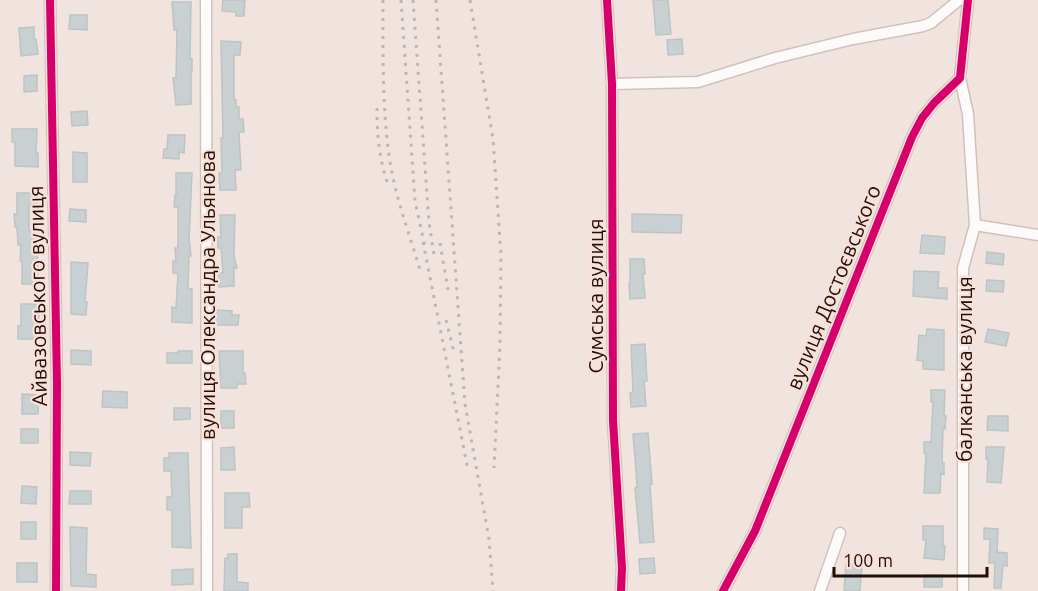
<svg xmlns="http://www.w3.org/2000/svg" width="1038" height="591" viewBox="0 0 1038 591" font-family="Ubuntu,sans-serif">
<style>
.building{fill:#c9d0d2;stroke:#bdc4c5;stroke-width:1.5}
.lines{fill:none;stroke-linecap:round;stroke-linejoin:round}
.minor-casing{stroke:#d1c1bb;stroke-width:13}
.minor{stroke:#fdfbfa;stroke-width:10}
.rail{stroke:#bbb7b5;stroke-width:3;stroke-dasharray:3 6;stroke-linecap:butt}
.cycleway-casing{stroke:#f8e0d8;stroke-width:11}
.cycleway{stroke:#d6006c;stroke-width:8}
.labels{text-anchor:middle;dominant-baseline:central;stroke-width:4.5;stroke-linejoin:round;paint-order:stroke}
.street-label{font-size:21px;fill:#210e07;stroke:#f8e0d8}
</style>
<rect width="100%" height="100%" fill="#f1e4df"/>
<path class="building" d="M 223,0 L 245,0 L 244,16 L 236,16 L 236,12 L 222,11 Z
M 653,0 L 668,0 L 671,34 L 656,35 Z
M 172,2 L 191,2 L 190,59 L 192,59 L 192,72 L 191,72 L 191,104 L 176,105 L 173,78 L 176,78 L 177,30 L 174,30 Z
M 70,15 L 87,15 L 87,30 L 69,29 Z
M 34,27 L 34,39 L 36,39 L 38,54 L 21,56 L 19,28 Z
M 682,39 L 683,54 L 668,55 L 667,40 Z
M 221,41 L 241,42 L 240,55 L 234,55 L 234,100 L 236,100 L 236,107 L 239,107 L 239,119 L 243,119 L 244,132 L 239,132 L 241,170 L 235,170 L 236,190 L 220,190 L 219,173 L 222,173 L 221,138 L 223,138 Z
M 37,75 L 37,91 L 24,92 L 24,76 Z
M 87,111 L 88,125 L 72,126 L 71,112 Z
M 12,129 L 37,129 L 36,153 L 38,153 L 38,167 L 15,166 L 15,142 L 12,142 Z
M 168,135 L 185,135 L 184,153 L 179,152 L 179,159 L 163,158 L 164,149 L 167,149 Z
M 73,152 L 87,153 L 87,182 L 73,182 Z
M 176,173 L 192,173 L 189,239 L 191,256 L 189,256 L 188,288 L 192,289 L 192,323 L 172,322 L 172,307 L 176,308 L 178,274 L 173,273 L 173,261 L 176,261 L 175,248 L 178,248 L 178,207 L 174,207 L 175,195 L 176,195 Z
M 17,193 L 37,193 L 37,205 L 29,205 L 29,231 L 37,231 L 38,284 L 22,284 L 22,261 L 20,261 L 21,245 L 18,245 L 17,227 L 15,227 L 14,214 L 17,214 Z
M 70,209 L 86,210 L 86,222 L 69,221 Z
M 632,214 L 682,215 L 681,233 L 632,232 Z
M 220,215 L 235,215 L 234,256 L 237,268 L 234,268 L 234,286 L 219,287 L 219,273 L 223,273 L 221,248 L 218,248 L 218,237 L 221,237 Z
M 922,235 L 945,237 L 944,254 L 920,253 Z
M 987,252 L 1004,254 L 1003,265 L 986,263 Z
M 630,259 L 644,259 L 645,274 L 643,274 L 645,298 L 630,299 L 629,284 L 630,284 Z
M 71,262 L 88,263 L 85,302 L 87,302 L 86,315 L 71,314 Z
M 914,271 L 939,272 L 938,288 L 947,288 L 947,299 L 913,296 Z
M 987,280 L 1004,281 L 1003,292 L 986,291 Z
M 21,304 L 39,304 L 39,319 L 36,320 L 36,339 L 18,339 L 18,326 L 21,326 Z
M 217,310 L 232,311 L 232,315 L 239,315 L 238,325 L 216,325 Z
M 927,329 L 944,330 L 944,370 L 923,369 L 923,361 L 917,360 L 919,335 L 926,336 Z
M 988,329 L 1009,333 L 1006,346 L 985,342 Z
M 645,344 L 647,381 L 644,381 L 646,406 L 631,407 L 630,393 L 633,392 L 631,345 Z
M 71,350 L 91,351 L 91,365 L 71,364 Z
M 178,351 L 192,351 L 192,363 L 167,363 L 167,353 L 178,353 Z
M 219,351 L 243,351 L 243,373 L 245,373 L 246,384 L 237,384 L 237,388 L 221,388 Z
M 931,390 L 945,390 L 944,416 L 946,416 L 945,429 L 943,428 L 942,463 L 944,463 L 944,474 L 941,473 L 940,493 L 924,493 L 926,453 L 924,453 L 924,442 L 931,442 L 933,402 L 931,402 Z
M 103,391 L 127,392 L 127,408 L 102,407 Z
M 22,394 L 39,395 L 38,414 L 22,414 Z
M 174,408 L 190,408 L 190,419 L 174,420 Z
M 221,411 L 234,411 L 234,428 L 221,428 Z
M 988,416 L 1008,416 L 1008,431 L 987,430 Z
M 21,429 L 38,429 L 38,443 L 21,443 Z
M 648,433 L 652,484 L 650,485 L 654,542 L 640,543 L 635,488 L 637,487 L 636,471 L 633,434 Z
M 234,447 L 235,470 L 221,470 L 221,448 Z
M 986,447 L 1004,447 L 1001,483 L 987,482 L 988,459 L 986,459 Z
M 70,452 L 91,453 L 90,466 L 70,465 Z
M 169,453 L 188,453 L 191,548 L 172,547 L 172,510 L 167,510 L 167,497 L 172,497 L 171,471 L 164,471 L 164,458 L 169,458 Z
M 22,486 L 37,487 L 36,504 L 21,503 Z
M 70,491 L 91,491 L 91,504 L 69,504 Z
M 225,493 L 249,493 L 250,507 L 242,507 L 242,528 L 225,528 Z
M 21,522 L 36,522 L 36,539 L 21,539 Z
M 923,526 L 943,526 L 943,546 L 945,546 L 944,560 L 924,558 L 926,540 L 923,540 Z
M 70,527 L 87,528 L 86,574 L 96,575 L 96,587 L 71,586 Z
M 984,528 L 998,529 L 997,552 L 1007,553 L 1007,566 L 1003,565 L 1001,588 L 994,588 L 995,563 L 989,563 L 990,539 L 984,539 Z
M 228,554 L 237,554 L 237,582 L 248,583 L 248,591 L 224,591 L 225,558 L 228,558 Z
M 654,558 L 655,573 L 640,574 L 639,559 Z
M 17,563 L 37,563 L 37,582 L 17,582 Z
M 846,564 L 862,565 L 860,591 L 844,591 Z
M 193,569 L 193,584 L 172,585 L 172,570 Z
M 924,575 L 942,575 L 942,587 L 924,587 Z"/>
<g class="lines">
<g class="minor-casing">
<path id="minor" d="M 50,0 L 57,383 L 56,591
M 206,0 L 207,591
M 607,0 L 612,84 L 613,420 L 622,568 L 621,591
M 960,78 L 968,114 L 975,225 L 963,268 L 963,591
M 612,84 L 698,82 L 775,58 L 853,39 L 923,26 L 931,23 L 959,0
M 975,225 L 1038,235
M 723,591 L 755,531 L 912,137 L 922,118 L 934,103 L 960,78 L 968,0
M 820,591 L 840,533"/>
</g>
<use href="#minor" class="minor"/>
<path class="rail" d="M 383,0 C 383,54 382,109 390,162 C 396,199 410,236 421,273
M 401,0 L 415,201 L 425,247
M 413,0 L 429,222 L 434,255
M 436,0 L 465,404 L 489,539 L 493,591
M 470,0 L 493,139 L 501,255 L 500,345 L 494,468
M 377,108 C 377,135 379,161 389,187
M 423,242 L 468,470
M 440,243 L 448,290
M 446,320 L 454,352"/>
<g class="cycleway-casing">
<path id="cycleway" d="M 50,0 L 57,383 L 56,591
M 607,0 L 612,84 L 613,420 L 622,568 L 621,591
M 723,591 L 755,531 L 912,137 L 922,118 L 934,103 L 960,78 L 968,0"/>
</g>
<use href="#cycleway" class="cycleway"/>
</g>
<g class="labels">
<g class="street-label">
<text transform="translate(833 287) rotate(-68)">вулиця Достоєвського</text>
<text transform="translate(207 295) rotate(-90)">вулиця Олександра Ульянова</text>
<text transform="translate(37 296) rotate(-91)">Айвазовського вулиця</text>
<text transform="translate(595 296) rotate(-90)">Сумська вулиця</text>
<text transform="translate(964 369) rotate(-90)">балканська вулиця</text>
</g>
</g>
<path d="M834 567v9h153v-9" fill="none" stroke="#210e07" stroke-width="3"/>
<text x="843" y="567" font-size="18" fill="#210e07" stroke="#f8e0d8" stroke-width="4.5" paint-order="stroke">100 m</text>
</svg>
